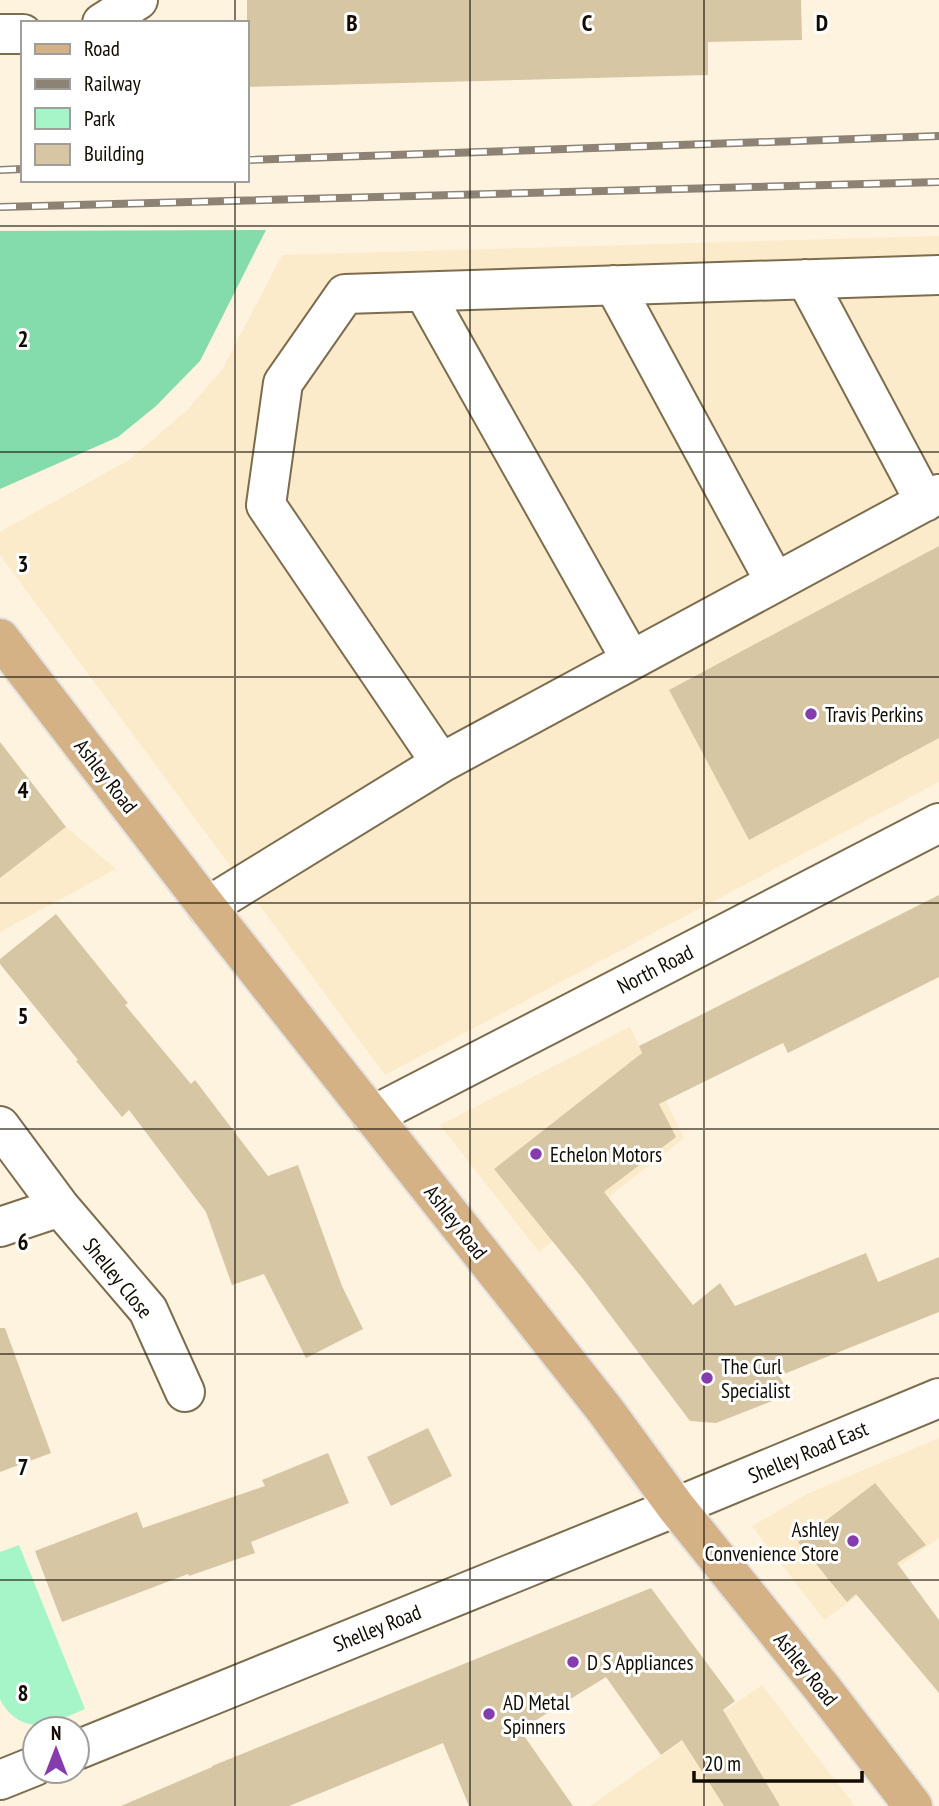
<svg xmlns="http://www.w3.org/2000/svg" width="939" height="1806" viewBox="0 0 939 1806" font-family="'PT Sans Narrow',sans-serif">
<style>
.built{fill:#fcebca}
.green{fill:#a5f5c8}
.forest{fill:#84dbab}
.building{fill:#d7c6a4}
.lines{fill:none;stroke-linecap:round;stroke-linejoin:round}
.minor-casing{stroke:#7d6d4f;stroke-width:42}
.major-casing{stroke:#e3e2e1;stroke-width:42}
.minor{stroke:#fff;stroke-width:38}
.major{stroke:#d4b286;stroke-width:38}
.rail-casing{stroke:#8c8374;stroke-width:8}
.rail{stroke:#fff;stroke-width:5;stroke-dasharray:16;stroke-linecap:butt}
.grid{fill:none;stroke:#120c02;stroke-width:2;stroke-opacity:0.55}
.poi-dot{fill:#863cad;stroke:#fff;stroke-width:2.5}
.labels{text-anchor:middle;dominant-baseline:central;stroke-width:6;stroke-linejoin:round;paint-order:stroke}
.poi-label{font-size:21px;fill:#120c02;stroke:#fff;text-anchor:start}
.street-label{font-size:21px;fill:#120c02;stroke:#fff}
.grid-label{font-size:23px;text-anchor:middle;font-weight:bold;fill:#120c02;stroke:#fff;stroke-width:6;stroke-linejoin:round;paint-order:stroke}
</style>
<rect width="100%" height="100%" fill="#fef3df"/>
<path class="built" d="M 939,236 L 939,782 L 385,1075 L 0,555 L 0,532 L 129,460 L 187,410 L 223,368 L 282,255 Z
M 0,742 L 66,827 L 116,869 L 0,932 Z
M 630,1027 L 684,1138 L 539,1252 L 440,1125 Z
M 939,1438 L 939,1538 L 824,1620 L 752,1526 L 807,1494 Z
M 762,1685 L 855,1806 L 590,1806 Z"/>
<path class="green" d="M 19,1545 L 85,1709 C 73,1714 60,1720 47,1724 C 28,1729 8,1717 0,1699 L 0,1552 Z"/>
<path class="forest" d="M 266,230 L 200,361 L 156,406 L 118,437 L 0,489 L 0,231 Z"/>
<path class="building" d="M 247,0 L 801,0 L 802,40 L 708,42 L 708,75 L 247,87 Z
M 939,546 L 939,738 L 749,840 L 669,690 Z
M 0,742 L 66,827 L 0,878 Z
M 939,895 L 939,977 L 788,1053 L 783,1043 L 659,1104 L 676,1137 L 604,1192 L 693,1305 L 720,1283 L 735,1306 L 866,1253 L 878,1282 L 939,1257 L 939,1312 L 779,1376 L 790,1394 L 716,1423 L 690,1421 L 583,1279 L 494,1169 L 642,1053 L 639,1046 Z
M 56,914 L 128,1003 L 125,1005 L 191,1084 L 195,1080 L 268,1176 L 298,1165 L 342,1286 L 363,1329 L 306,1358 L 264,1274 L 232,1285 L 206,1212 L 129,1110 L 122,1117 L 76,1061 L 78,1060 L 0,964 L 0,959 Z
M 0,1328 L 5,1328 L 51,1453 L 0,1472 Z
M 428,1428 L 452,1476 L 391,1506 L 367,1457 Z
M 328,1453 L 349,1503 L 251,1542 L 255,1553 L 189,1576 L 188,1574 L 62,1622 L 35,1551 L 137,1512 L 143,1528 L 265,1486 L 262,1480 Z
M 875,1483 L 926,1545 L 897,1563 L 939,1620 L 939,1693 L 856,1594 L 847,1602 L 798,1542 Z
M 651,1588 L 735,1701 L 723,1710 L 780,1806 L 724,1806 L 682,1740 L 661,1755 L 606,1677 L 520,1730 L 573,1806 L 469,1806 L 443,1743 L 289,1806 L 121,1806 L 212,1767 L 212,1766 Z"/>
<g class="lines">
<g class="minor-casing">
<path id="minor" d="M 102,23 L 138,0
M 0,34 L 23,34
M 806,279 L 925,502
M 614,285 L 775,582
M 424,292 L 631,660
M 441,763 L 266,505 L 283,383 L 345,294 L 939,275
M 207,907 L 441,763 L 939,494
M 372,1116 L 939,823
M 0,1126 L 60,1207
M 0,1227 L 60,1207 L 148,1310 L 185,1392
M 77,1750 L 676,1507 L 939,1398
M 0,1780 L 35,1766"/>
</g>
<g class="major-casing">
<path id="major" d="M 0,638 L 207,907 L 605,1410 L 676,1507 L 822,1688 L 913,1806"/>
</g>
<use href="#minor" class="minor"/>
<use href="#major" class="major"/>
<g class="rail-casing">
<path id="rail" d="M 247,160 L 939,136
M 0,170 L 23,169
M 0,207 L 939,182"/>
</g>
<use href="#rail" class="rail"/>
</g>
<path class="grid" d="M 235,0 L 235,23M 470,0 L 470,1806M 704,0 L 704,1806M 235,180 L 235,1806M 0,226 L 939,226M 0,452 L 939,452M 0,677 L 939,677M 0,903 L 939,903M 0,1129 L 939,1129M 0,1354 L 939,1354M 0,1580 L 939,1580"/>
<g class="poi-dot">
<circle cx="811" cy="714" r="7"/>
<circle cx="536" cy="1154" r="7"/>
<circle cx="707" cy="1378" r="7"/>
<circle cx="853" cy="1541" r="7"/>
<circle cx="573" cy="1662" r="7"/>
<circle cx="489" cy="1714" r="7"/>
</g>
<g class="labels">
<g class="poi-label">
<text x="825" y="714">Travis Perkins</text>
<text x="550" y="1154">Echelon Motors</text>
<text x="721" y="1366">The Curl<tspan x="721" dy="24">Specialist</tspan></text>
<text x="839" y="1529" text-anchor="end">Ashley<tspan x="839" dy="24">Convenience Store</tspan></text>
<text x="587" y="1662">D S Appliances</text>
<text x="503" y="1702">AD Metal<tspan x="503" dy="24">Spinners</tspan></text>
</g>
<g class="street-label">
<text transform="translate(106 776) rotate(52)">Ashley Road</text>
<text transform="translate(655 969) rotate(-27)">North Road</text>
<text transform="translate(456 1222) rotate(52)">Ashley Road</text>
<text transform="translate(118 1278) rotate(51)">Shelley Close</text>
<text transform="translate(808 1452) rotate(-23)">Shelley Road East</text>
<text transform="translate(377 1628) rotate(-22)">Shelley Road</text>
<text transform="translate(806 1669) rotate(51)">Ashley Road</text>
</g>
</g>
<g class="grid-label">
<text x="352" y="31">B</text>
<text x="587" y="31">C</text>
<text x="822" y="31">D</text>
<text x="23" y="347">2</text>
<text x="23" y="572">3</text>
<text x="23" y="798">4</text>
<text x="23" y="1024">5</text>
<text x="23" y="1250">6</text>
<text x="23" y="1475">7</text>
<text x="23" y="1701">8</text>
</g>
<rect x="21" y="21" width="228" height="161" fill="#ffffff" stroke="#a09e9a" stroke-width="2"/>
<rect x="35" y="44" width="35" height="10" fill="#d4b286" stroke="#a09e9a" stroke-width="2"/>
<text x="84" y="56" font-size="21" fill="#120c02">Road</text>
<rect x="35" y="79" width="35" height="10" fill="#8c8374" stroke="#a09e9a" stroke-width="2"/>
<text x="84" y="91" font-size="21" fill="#120c02">Railway</text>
<rect x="35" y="108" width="35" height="21" fill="#a5f5c8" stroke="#a09e9a" stroke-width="2"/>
<text x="84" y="126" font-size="21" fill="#120c02">Park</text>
<rect x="35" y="144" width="35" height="21" fill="#d7c6a4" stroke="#a09e9a" stroke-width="2"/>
<text x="84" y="161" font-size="21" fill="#120c02">Building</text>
<g transform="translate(56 1750)"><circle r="33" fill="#ffffff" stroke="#a09e9a" stroke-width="2"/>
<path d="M0-5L12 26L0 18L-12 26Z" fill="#863cad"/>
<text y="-10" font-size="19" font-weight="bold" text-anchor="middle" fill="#120c02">N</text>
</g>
<path d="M694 1771v10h168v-10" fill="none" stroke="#120c02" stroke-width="3.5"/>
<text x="704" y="1771" font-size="21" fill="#120c02" stroke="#ffffff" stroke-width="5" paint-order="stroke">20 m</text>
</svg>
